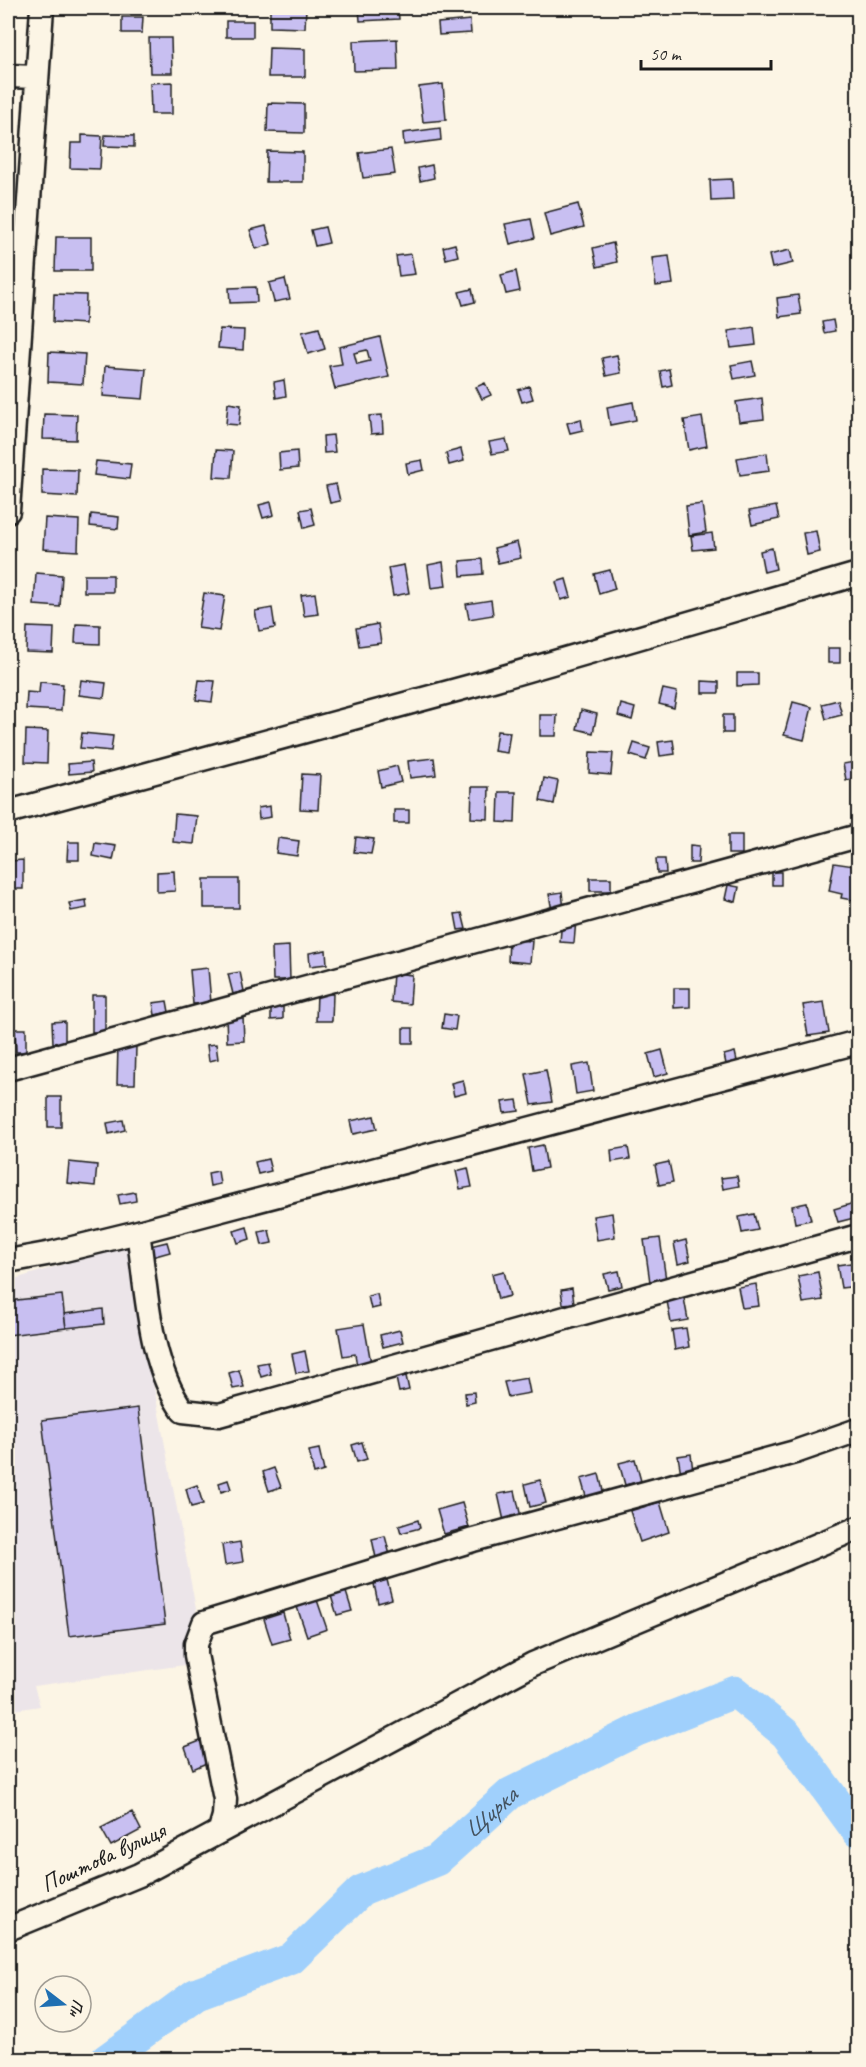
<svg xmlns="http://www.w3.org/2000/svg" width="866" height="2067" viewBox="0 0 866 2067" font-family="Caveat,sans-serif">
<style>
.built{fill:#ece5e9}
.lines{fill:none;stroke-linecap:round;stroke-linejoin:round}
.river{stroke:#a0d0fc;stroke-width:32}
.building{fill:#c8bff1;stroke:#1c1c1c;stroke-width:1.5;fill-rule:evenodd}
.minor-casing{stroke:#1c1c1c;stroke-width:27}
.minor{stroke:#fcf5e5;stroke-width:22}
.labels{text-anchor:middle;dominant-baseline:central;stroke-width:4.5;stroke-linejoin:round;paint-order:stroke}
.street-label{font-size:24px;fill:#1c1c1c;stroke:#fcf5e5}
.water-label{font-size:26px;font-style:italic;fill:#44525f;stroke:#fcf5e5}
</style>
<rect width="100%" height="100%" fill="#fcf5e5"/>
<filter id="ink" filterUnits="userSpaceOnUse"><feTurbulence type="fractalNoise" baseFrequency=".0167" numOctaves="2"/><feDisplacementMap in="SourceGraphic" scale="12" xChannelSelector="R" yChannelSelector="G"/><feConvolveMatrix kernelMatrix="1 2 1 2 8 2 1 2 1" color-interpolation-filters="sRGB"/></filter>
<g filter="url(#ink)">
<path class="built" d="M 127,1245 L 206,1662 L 34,1686 L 40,1706 L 8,1711 L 8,1281 Z"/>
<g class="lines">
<path class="river" id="s1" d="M 106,2060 L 196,1994 L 291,1959 L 361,1891 L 437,1860 L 511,1793 L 638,1730 L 735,1692 L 786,1734 L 858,1832"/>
</g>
<path class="building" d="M 270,8 L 306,8 L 305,28 L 270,27 Z
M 359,8 L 398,8 L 399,19 L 360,21 Z
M 122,17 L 143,17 L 142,33 L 122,33 Z
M 470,20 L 471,33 L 439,35 L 438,23 Z
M 226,21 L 253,21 L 253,37 L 226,37 Z
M 149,38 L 171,38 L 172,73 L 150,73 Z
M 397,39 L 398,70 L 354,71 L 353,41 Z
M 269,48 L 305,49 L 305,77 L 268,77 Z
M 172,82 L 172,114 L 151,114 L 150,83 Z
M 443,84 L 446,120 L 423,122 L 419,87 Z
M 268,103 L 304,104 L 304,133 L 267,132 Z
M 440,128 L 441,140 L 404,145 L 403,133 Z
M 82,135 L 102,136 L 100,169 L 70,168 L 71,143 L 82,143 Z
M 105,135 L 134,136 L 134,147 L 104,146 Z
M 391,149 L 395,174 L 363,178 L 359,153 Z
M 267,151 L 303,152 L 303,182 L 266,182 Z
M 432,165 L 434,178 L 420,181 L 418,168 Z
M 732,179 L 733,200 L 711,201 L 710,180 Z
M 578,204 L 584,227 L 550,236 L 544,213 Z
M 531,219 L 535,238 L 510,244 L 505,224 Z
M 266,226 L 271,244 L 256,249 L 250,230 Z
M 325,227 L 329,243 L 315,246 L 311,230 Z
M 56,237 L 91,237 L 91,271 L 55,271 Z
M 613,243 L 617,262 L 597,267 L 593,248 Z
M 455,244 L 458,256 L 446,259 L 443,247 Z
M 790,250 L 793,263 L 772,268 L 769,255 Z
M 411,254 L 415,274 L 399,276 L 396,256 Z
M 669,256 L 673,284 L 656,286 L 652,258 Z
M 516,271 L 520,291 L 506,294 L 501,275 Z
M 285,279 L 290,299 L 274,302 L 269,283 Z
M 256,287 L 257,302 L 230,303 L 229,288 Z
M 472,289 L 475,302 L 463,305 L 459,292 Z
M 54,294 L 86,295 L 85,324 L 53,322 Z
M 798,295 L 801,314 L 779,317 L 777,298 Z
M 833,320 L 835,331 L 824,333 L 822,322 Z
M 754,327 L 756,345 L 731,348 L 728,331 Z
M 319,328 L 325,349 L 308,354 L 302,332 Z
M 220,329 L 244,330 L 243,350 L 218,348 Z
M 380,337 L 389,377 L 335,389 L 329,366 L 342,364 L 339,347 ZM 367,350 L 370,361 L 357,364 L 354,353 Z
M 49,352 L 85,354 L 83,384 L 48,382 Z
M 617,355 L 621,373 L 606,376 L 602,358 Z
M 752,361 L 755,375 L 734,379 L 731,365 Z
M 105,366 L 146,369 L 143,399 L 103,396 Z
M 669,369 L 672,385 L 663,387 L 660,371 Z
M 284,380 L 286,396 L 276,398 L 274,382 Z
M 485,383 L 491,395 L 482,399 L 476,387 Z
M 529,386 L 533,399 L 522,402 L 518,390 Z
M 762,398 L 764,419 L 739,422 L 736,402 Z
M 633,402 L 636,420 L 610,425 L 607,407 Z
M 228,403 L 241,405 L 239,425 L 226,424 Z
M 44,414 L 77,415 L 76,440 L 43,439 Z
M 382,415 L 383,433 L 371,434 L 369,416 Z
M 702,417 L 707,446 L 689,450 L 684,420 Z
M 581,419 L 583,430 L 570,433 L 567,423 Z
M 333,435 L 335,452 L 324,453 L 323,436 Z
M 506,439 L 509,451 L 492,454 L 489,442 Z
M 461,449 L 464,461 L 449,465 L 446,453 Z
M 216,450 L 233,451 L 231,478 L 214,477 Z
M 297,451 L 298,468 L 280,470 L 279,453 Z
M 767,453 L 769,471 L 740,475 L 737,458 Z
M 422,460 L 424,470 L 408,474 L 406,463 Z
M 96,461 L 131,464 L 129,479 L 94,475 Z
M 42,469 L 78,470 L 77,497 L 42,495 Z
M 336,484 L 340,501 L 330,503 L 326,486 Z
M 271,502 L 274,515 L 263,518 L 259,505 Z
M 702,504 L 706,532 L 689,535 L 686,506 Z
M 776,506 L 779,519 L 752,525 L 749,511 Z
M 311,508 L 315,525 L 304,528 L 300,510 Z
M 91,514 L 119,517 L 118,529 L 90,526 Z
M 45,518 L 79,520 L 78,551 L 43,549 Z
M 816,531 L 820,552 L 807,555 L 803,533 Z
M 712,533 L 714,548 L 693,550 L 691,536 Z
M 517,542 L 521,558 L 498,563 L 494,548 Z
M 772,548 L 776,569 L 764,572 L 760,551 Z
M 482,559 L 483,574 L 461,576 L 460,561 Z
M 443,562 L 446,586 L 431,588 L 428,565 Z
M 404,565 L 409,593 L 393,596 L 388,568 Z
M 610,570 L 615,589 L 599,594 L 594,574 Z
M 36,573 L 62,575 L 60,607 L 34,605 Z
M 84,575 L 113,575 L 113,592 L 84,592 Z
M 566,579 L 571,597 L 561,600 L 556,582 Z
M 204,593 L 225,596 L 219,631 L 198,628 Z
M 315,593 L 318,614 L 304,616 L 301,595 Z
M 491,600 L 493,615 L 469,619 L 466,604 Z
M 272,608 L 275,628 L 259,631 L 255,611 Z
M 76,624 L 100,625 L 100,644 L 75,643 Z
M 378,624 L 381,643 L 359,646 L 356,628 Z
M 27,627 L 54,628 L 53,653 L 26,652 Z
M 828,648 L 840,648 L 840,663 L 828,663 Z
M 737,673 L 758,673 L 758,685 L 737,686 Z
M 81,680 L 106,683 L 104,698 L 79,695 Z
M 199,680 L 215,681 L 212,702 L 196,700 Z
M 702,681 L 719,682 L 719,693 L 702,693 Z
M 40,682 L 63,684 L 61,711 L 26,709 L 27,692 L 39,693 Z
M 663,689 L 677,692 L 674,708 L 659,704 Z
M 838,700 L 842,715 L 826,719 L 822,704 Z
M 793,702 L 812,707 L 804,740 L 784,735 Z
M 621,704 L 635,708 L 632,720 L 618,716 Z
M 581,710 L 597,714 L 593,733 L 577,729 Z
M 540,715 L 557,715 L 556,736 L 540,736 Z
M 723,715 L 733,715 L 733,733 L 723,733 Z
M 26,730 L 48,731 L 47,763 L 25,762 Z
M 497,731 L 510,732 L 507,753 L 494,751 Z
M 82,733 L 113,736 L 111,751 L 80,748 Z
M 673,740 L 675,754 L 660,756 L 658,742 Z
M 634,743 L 650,748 L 646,760 L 630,755 Z
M 590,752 L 613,753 L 611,775 L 589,773 Z
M 434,758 L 436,775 L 410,778 L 408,761 Z
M 91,762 L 92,772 L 69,774 L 68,764 Z
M 854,762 L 857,778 L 846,780 L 843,764 Z
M 397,766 L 401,782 L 381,787 L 378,771 Z
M 302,774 L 320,775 L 318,810 L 300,809 Z
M 544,778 L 558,781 L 554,804 L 540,801 Z
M 472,787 L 489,787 L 488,819 L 471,818 Z
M 499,792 L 516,792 L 515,823 L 498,822 Z
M 270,806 L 271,817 L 259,819 L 258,808 Z
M 394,810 L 409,810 L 409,823 L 394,823 Z
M 175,814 L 197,816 L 194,844 L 173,842 Z
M 728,835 L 742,835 L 742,854 L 728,854 Z
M 356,837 L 374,839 L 371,854 L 354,852 Z
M 278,838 L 299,841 L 297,856 L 276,853 Z
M 68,842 L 79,842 L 79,860 L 67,860 Z
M 95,843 L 116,846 L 113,860 L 93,856 Z
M 690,845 L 699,846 L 698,863 L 690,863 Z
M 856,854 L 858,854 L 858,901 L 841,898 L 842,894 L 829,891 L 834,863 L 854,866 Z
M 656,859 L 665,859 L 666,873 L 657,873 Z
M 23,860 L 23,889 L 10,889 L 10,861 Z
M 174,871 L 175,891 L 157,892 L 157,872 Z
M 772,872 L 781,872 L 781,885 L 772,885 Z
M 590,878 L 611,878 L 611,891 L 590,891 Z
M 204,879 L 239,879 L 239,908 L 204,908 Z
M 728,885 L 739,887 L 736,902 L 725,899 Z
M 562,892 L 564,910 L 552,911 L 549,894 Z
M 86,900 L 87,908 L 71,911 L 69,903 Z
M 462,913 L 466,929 L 458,930 L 455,914 Z
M 562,919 L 576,920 L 574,943 L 560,942 Z
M 509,940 L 532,941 L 530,963 L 508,961 Z
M 289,946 L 290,980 L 273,980 L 272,947 Z
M 326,950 L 327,964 L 310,966 L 309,953 Z
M 208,968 L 211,1003 L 193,1004 L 190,970 Z
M 240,972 L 244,991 L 233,994 L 228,974 Z
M 393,973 L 412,975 L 410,1004 L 391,1002 Z
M 674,988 L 690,988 L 690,1007 L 674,1008 Z
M 317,993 L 333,994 L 332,1021 L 316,1021 Z
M 92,995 L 105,995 L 105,1032 L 92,1032 Z
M 167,1001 L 169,1012 L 155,1015 L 153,1003 Z
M 824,1002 L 829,1033 L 808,1036 L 803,1005 Z
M 283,1006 L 283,1019 L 271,1020 L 271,1007 Z
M 444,1014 L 457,1016 L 455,1030 L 442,1028 Z
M 226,1016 L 243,1016 L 244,1041 L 227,1042 Z
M 65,1021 L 65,1043 L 53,1043 L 52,1022 Z
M 403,1028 L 413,1028 L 413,1043 L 403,1043 Z
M 15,1029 L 26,1029 L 26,1052 L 16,1052 Z
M 216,1044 L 218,1059 L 209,1061 L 207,1045 Z
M 118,1045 L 136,1046 L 135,1084 L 117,1084 Z
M 662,1050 L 668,1073 L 654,1077 L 648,1054 Z
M 735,1052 L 737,1061 L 726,1064 L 724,1055 Z
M 589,1063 L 593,1091 L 576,1094 L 572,1066 Z
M 546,1070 L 552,1102 L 532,1105 L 526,1074 Z
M 463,1080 L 466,1093 L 454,1096 L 451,1083 Z
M 48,1097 L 61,1097 L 61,1127 L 48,1127 Z
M 517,1100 L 519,1111 L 504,1113 L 502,1102 Z
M 374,1116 L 377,1129 L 353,1134 L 350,1121 Z
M 123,1120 L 125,1130 L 109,1134 L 107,1123 Z
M 543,1145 L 547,1168 L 532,1171 L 528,1148 Z
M 628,1147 L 630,1159 L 612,1162 L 611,1150 Z
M 268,1159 L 271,1171 L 258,1174 L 255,1162 Z
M 69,1162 L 97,1165 L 95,1186 L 67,1183 Z
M 669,1162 L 673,1182 L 659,1185 L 655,1165 Z
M 468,1168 L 472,1187 L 460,1189 L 456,1171 Z
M 218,1171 L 220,1184 L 210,1186 L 208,1173 Z
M 737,1176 L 739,1186 L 723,1189 L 721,1178 Z
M 135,1192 L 136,1201 L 120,1204 L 118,1195 Z
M 807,1203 L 811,1220 L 795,1223 L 792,1206 Z
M 854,1203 L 858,1217 L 838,1222 L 834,1209 Z
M 612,1213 L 615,1237 L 597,1240 L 593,1216 Z
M 754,1214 L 758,1230 L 742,1233 L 739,1217 Z
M 247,1227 L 250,1239 L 238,1243 L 234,1231 Z
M 269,1230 L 272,1243 L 262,1245 L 259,1232 Z
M 660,1238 L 666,1280 L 650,1282 L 644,1240 Z
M 686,1240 L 690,1261 L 678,1264 L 674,1243 Z
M 167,1242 L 170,1252 L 152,1257 L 150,1246 Z
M 858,1262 L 858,1286 L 841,1288 L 837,1265 Z
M 504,1271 L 510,1296 L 498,1299 L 492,1274 Z
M 619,1271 L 622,1286 L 608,1289 L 604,1274 Z
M 818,1272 L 823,1300 L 803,1303 L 798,1276 Z
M 756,1284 L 759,1306 L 742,1308 L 738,1287 Z
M 572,1288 L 574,1303 L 563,1304 L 561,1290 Z
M 377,1294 L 380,1307 L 371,1309 L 368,1296 Z
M 62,1295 L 66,1328 L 8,1335 L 8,1301 Z
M 684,1298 L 688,1320 L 671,1323 L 667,1301 Z
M 103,1309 L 104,1324 L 66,1328 L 64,1314 Z
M 364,1324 L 371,1363 L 357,1366 L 355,1354 L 343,1356 L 338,1328 Z
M 686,1328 L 689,1347 L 675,1350 L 672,1330 Z
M 400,1330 L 403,1342 L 383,1347 L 380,1335 Z
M 305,1351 L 309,1371 L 296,1373 L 292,1354 Z
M 268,1362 L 271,1374 L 261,1377 L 257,1364 Z
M 239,1370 L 244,1387 L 233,1389 L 229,1373 Z
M 406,1376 L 409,1390 L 399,1392 L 396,1378 Z
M 527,1378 L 530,1393 L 508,1397 L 504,1382 Z
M 474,1392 L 475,1402 L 466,1404 L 465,1393 Z
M 138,1408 L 165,1624 L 69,1636 L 42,1420 Z
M 362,1442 L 367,1459 L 357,1462 L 352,1445 Z
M 319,1449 L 324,1471 L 314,1474 L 309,1451 Z
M 691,1454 L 693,1472 L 681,1474 L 678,1456 Z
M 635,1459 L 641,1481 L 625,1485 L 619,1463 Z
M 274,1468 L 281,1487 L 269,1491 L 263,1472 Z
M 599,1474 L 604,1495 L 587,1500 L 581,1479 Z
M 228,1480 L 231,1489 L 221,1492 L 219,1483 Z
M 540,1480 L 546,1503 L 530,1507 L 525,1484 Z
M 197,1485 L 203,1504 L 191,1507 L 186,1489 Z
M 515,1491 L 521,1517 L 504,1521 L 498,1494 Z
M 660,1502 L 669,1532 L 640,1542 L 630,1511 Z
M 462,1503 L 469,1527 L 444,1534 L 437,1510 Z
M 418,1520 L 420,1528 L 401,1533 L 399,1526 Z
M 385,1536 L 390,1555 L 376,1558 L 372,1539 Z
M 240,1542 L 243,1562 L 225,1565 L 222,1545 Z
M 387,1580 L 392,1599 L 378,1603 L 374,1584 Z
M 346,1592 L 352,1611 L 337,1615 L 331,1596 Z
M 317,1600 L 327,1629 L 307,1636 L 297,1607 Z
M 283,1613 L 290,1639 L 272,1644 L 264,1619 Z
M 205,1739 L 213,1760 L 193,1769 L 185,1747 Z
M 132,1812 L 141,1830 L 111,1846 L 101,1828 Z"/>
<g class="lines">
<g class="minor-casing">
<path id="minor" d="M 8,76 L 36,77
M 8,511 L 42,8
M 8,812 L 493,680 L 858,574
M 8,1069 L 858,836
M 138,1232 C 147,1291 148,1362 183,1411 L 219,1415 L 858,1236
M 8,1261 L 52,1253 L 138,1232 L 858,1042
M 220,1830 L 224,1816 L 225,1799 L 196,1655 L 196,1644 L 204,1623 L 473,1540 L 795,1452 L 858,1430
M 8,1929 L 139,1875 L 533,1664 L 858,1528"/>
</g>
<use href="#minor" class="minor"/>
</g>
</g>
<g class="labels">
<g class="street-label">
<text transform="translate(103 1857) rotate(-25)">Поштова вулиця</text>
</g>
<g class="water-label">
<text stroke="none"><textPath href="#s1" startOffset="464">Щирка</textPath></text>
</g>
</g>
<rect width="866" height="2067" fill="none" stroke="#fcf5e5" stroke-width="30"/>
<rect x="15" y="15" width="836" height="2037" fill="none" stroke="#1c1c1c" stroke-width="2" filter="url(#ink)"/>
<g transform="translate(63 2004) rotate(107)"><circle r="28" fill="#fcf5e5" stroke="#a29e95" stroke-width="1.5"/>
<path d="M0-4.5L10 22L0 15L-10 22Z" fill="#1f6fb2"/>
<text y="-9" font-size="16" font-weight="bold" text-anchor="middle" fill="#1c1c1c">Пн</text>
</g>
<path d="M641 60v9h130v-9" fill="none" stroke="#1c1c1c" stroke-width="3"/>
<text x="650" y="60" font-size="18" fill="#1c1c1c" stroke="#fcf5e5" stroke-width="4.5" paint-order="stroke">50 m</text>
</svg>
